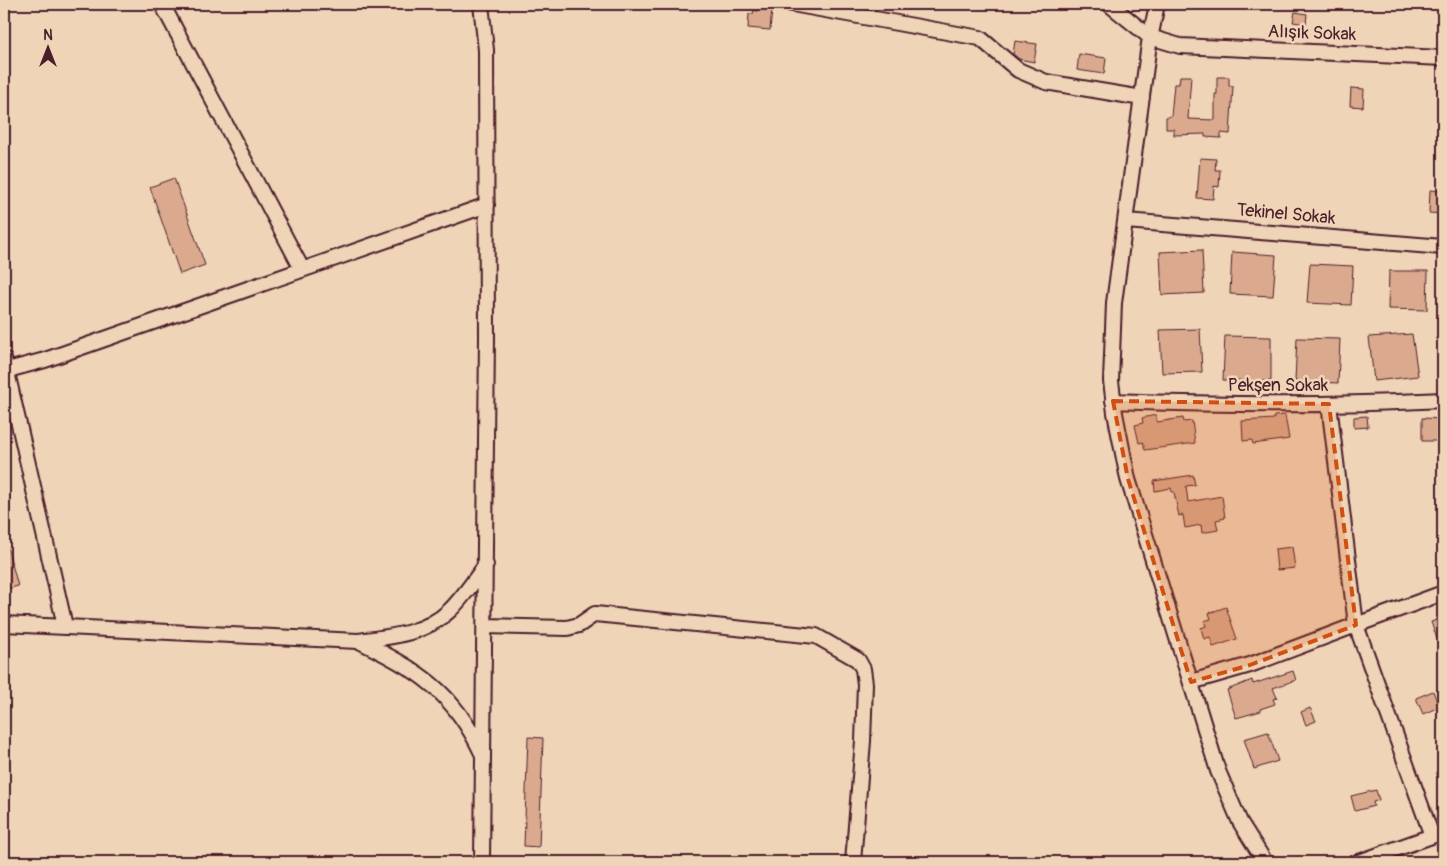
<svg xmlns="http://www.w3.org/2000/svg" width="1447" height="866" viewBox="0 0 1447 866" font-family="Pangolin,sans-serif">
<style>
.building{fill:#dbaa8e;stroke:#4a1f2b}
.lines{fill:none;stroke-linecap:round;stroke-linejoin:round}
.minor-casing{stroke:#4a1f2b;stroke-width:18}
.minor{stroke:#f0d4b7;stroke-width:14}
.marked{fill:#d05011;fill-opacity:0.2;stroke:#d05011;stroke-width:4;stroke-dasharray:10 6;stroke-linejoin:round}
.labels{text-anchor:middle;dominant-baseline:central;stroke-width:5;stroke-linejoin:round;paint-order:stroke}
.street-label{font-size:18px;fill:#4a1f2b;stroke:#f0d4b7}
</style>
<rect width="100%" height="100%" fill="#f0d4b7"/>
<filter id="ink" filterUnits="userSpaceOnUse"><feTurbulence type="fractalNoise" baseFrequency=".02" numOctaves="2"/><feDisplacementMap in="SourceGraphic" scale="10" xChannelSelector="R" yChannelSelector="G"/><feConvolveMatrix kernelMatrix="1 2 1 2 8 2 1 2 1" color-interpolation-filters="sRGB"/></filter>
<g filter="url(#ink)">
<path class="building" d="M 758,8 L 772,10 L 770,30 L 748,28 L 749,14 L 753,14 L 754,10 L 758,11 Z
M 1295,12 L 1307,14 L 1306,24 L 1293,22 Z
M 1015,41 L 1037,44 L 1034,62 L 1019,59 L 1013,54 Z
M 1079,54 L 1106,58 L 1104,74 L 1077,70 Z
M 1180,76 L 1191,76 L 1188,119 L 1215,120 L 1215,94 L 1217,94 L 1217,77 L 1229,77 L 1229,86 L 1233,86 L 1230,134 L 1221,133 L 1221,138 L 1205,137 L 1205,134 L 1174,135 L 1174,129 L 1166,129 L 1166,117 L 1171,116 L 1174,84 L 1179,84 Z
M 1351,88 L 1364,89 L 1363,107 L 1350,106 Z
M 1200,158 L 1216,159 L 1215,170 L 1220,170 L 1219,187 L 1214,186 L 1213,199 L 1197,198 Z
M 174,178 L 205,265 L 180,274 L 150,187 Z
M 1430,190 L 1443,191 L 1443,214 L 1429,213 Z
M 1202,250 L 1204,293 L 1162,295 L 1160,252 Z
M 1232,252 L 1276,255 L 1273,296 L 1230,294 Z
M 1310,264 L 1353,266 L 1351,305 L 1307,303 Z
M 1389,271 L 1428,271 L 1427,310 L 1388,309 Z
M 1200,329 L 1202,372 L 1162,373 L 1160,330 Z
M 1412,334 L 1418,376 L 1374,381 L 1369,337 Z
M 1225,336 L 1271,337 L 1271,381 L 1223,380 Z
M 1297,338 L 1340,339 L 1338,383 L 1295,381 Z
M 1156,415 L 1157,422 L 1183,418 L 1184,422 L 1192,421 L 1195,443 L 1145,450 L 1143,442 L 1139,443 L 1135,425 L 1143,423 L 1142,418 Z
M 1285,415 L 1289,439 L 1253,444 L 1252,440 L 1243,441 L 1242,421 L 1274,419 L 1274,416 Z
M 1367,416 L 1368,427 L 1354,428 L 1354,417 Z
M 1422,418 L 1443,419 L 1443,435 L 1438,435 L 1438,441 L 1422,441 Z
M 1193,475 L 1195,485 L 1186,486 L 1188,502 L 1222,496 L 1225,518 L 1216,520 L 1218,530 L 1202,533 L 1201,525 L 1185,528 L 1183,515 L 1179,516 L 1174,492 L 1172,492 L 1171,488 L 1155,491 L 1154,481 Z
M 4,546 L 7,546 L 18,586 L 4,590 Z
M 1292,547 L 1295,568 L 1277,570 L 1275,549 Z
M 1226,607 L 1237,639 L 1213,647 L 1210,637 L 1204,639 L 1201,628 L 1206,626 L 1204,621 L 1211,619 L 1209,613 Z
M 1443,618 L 1443,653 L 1442,653 L 1431,622 Z
M 1293,671 L 1296,680 L 1273,688 L 1277,698 L 1273,699 L 1275,704 L 1260,709 L 1261,711 L 1236,718 L 1227,690 L 1252,680 L 1253,684 Z
M 1433,691 L 1439,707 L 1423,714 L 1416,698 Z
M 1310,708 L 1316,721 L 1306,725 L 1301,712 Z
M 1268,732 L 1278,761 L 1254,769 L 1244,739 Z
M 528,737 L 543,738 L 539,847 L 524,846 Z
M 1376,790 L 1379,800 L 1373,802 L 1374,806 L 1355,811 L 1351,796 Z"/>
<g class="lines">
<g class="minor-casing">
<path id="minor" d="M 162,4 L 302,269
M 481,4 L 486,50 L 487,337 L 482,862
M 792,4 L 980,38 L 1018,70 L 1046,82 L 1142,98
M 1109,4 L 1150,37 L 1180,46 L 1443,58
M 1157,4 L 1149,44 L 1114,303 L 1111,381 L 1115,413 L 1128,479 L 1218,771 L 1240,822 L 1265,862
M 1126,221 L 1443,247
M 4,359 L 65,626
M 4,371 L 45,360 L 487,205
M 1113,401 C 1223,405 1333,406 1443,400
M 1329,404 L 1356,625 L 1443,593
M 4,624 L 358,641 C 390,637 425,634 449,611 C 463,598 474,580 486,565
M 485,626 L 567,628 L 579,625 L 595,614 L 816,636 L 858,660 L 863,669 L 865,684 L 863,741 L 853,862
M 359,641 C 418,670 453,691 482,753
M 1191,682 L 1250,665 L 1356,625 L 1432,836
M 1359,862 L 1443,832"/>
</g>
<use href="#minor" class="minor"/>
</g>
</g>
<path class="marked" d="M 1113,401 L 1329,404 L 1356,625 L 1250,665 L 1191,682 L 1128,479 Z"/>
<g class="labels">
<g class="street-label">
<text transform="translate(1312 33) rotate(2)">Alışık Sokak</text>
<text transform="translate(1286 214) rotate(5)">Tekinel Sokak</text>
<text x="1278" y="385">Pekşen Sokak</text>
</g>
</g>
<rect width="1447" height="866" fill="none" stroke="#f0d4b7" stroke-width="20"/>
<rect x="10" y="10" width="1427" height="846" fill="none" stroke="#4a1f2b" stroke-width="2" filter="url(#ink)"/>
<g transform="translate(48 48)" stroke="#f0d4b7" stroke-width="4" paint-order="stroke">
<path d="M0-4L9 19L0 12L-9 19Z" fill="#4a1f2b"/>
<text y="-8" font-size="14" font-weight="bold" text-anchor="middle" fill="#4a1f2b">N</text>
</g>
</svg>
